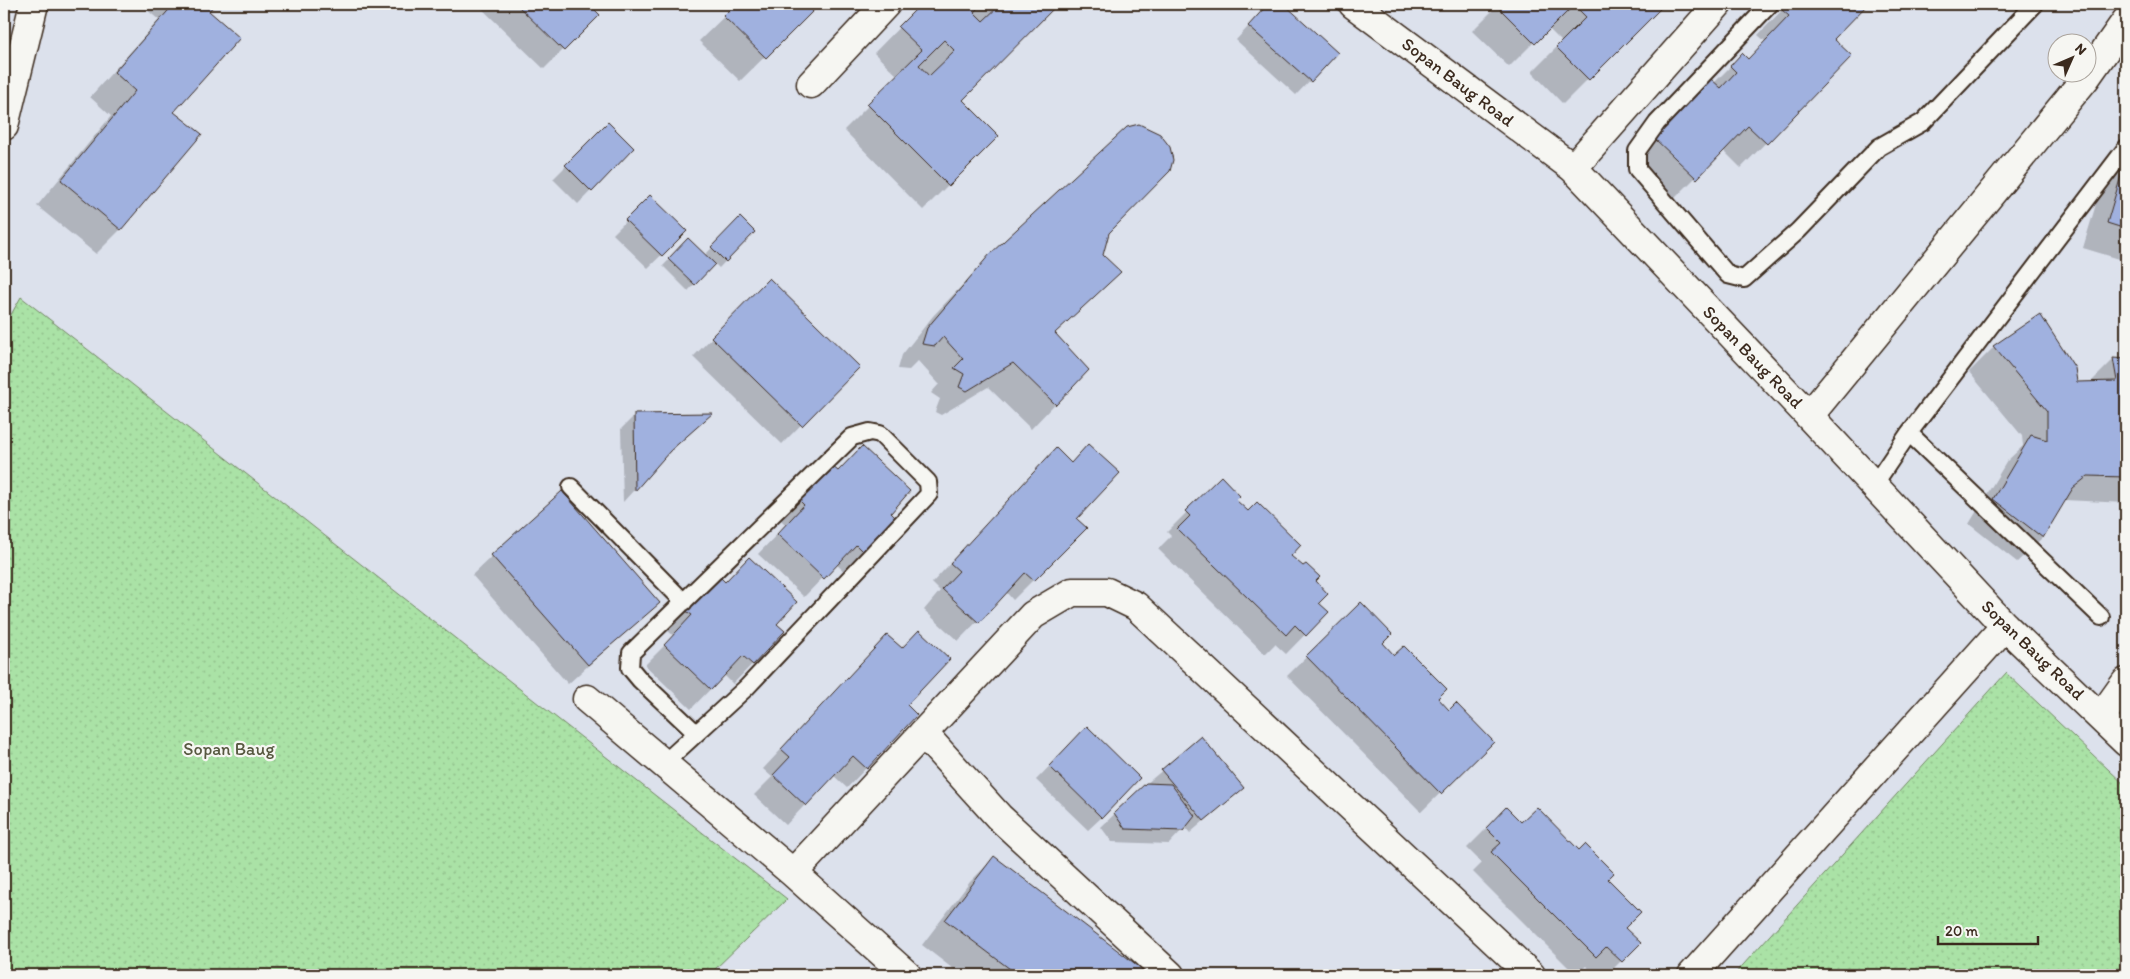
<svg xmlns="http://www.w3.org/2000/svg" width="2130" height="979" viewBox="0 0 2130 979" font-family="Itim,sans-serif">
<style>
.park{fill:url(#park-dots);stroke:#728662}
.shadow{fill:#0003}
.building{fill:#a0b1df;stroke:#3b2a1e;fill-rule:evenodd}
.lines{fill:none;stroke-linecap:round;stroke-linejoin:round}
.service-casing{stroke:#3b2a1e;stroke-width:20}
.minor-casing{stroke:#3b2a1e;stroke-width:31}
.tertiary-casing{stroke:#3b2a1e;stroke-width:31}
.service{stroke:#f6f6f2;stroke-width:16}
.minor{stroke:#f6f6f2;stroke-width:28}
.tertiary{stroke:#f6f6f2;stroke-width:28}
.labels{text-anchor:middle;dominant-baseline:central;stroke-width:4.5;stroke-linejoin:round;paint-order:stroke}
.street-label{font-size:18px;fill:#3b2a1e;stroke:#f6f6f2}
.park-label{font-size:18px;fill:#575840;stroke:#f6f6f2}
</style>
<defs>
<pattern id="park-dots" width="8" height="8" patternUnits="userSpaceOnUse" patternTransform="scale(1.25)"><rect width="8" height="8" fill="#aae2a6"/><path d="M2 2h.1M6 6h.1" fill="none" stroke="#93c28e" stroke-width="1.8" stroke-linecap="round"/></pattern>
</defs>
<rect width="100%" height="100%" fill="#dce1ec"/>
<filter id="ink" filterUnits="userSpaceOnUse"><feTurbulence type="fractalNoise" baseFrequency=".02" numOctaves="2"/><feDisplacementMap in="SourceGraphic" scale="10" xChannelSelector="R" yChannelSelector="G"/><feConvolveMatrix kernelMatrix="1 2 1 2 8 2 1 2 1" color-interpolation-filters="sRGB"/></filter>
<g filter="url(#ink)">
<path class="park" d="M 21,297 L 787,899 L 709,975 L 4,975 L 4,327 Z
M 2006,673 L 2126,786 L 2126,975 L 1734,975 Z"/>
<path class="shadow" d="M 140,4 L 214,4 L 207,11 L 173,112 L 200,135 L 120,230 L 96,254 L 37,206 L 111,116 L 90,97 L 159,20 Z
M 477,4 L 587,4 L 598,15 L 544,69 Z
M 737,4 L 818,4 L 740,81 L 699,41 Z
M 922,4 L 1056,4 L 961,100 L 997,136 L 923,210 L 844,130 L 898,76 L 874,53 Z
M 1269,4 L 1282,4 L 1336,53 L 1296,95 L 1236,40 Z
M 1499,4 L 1663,4 L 1563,104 L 1532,72 L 1562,42 L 1548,28 L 1509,67 L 1472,31 Z
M 1788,4 L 1866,4 L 1832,39 L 1850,56 L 1741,168 L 1723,150 L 1671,202 L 1631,163 L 1686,105 L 1714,83 L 1742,55 L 1747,60 L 1765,41 L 1758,35 Z
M 608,124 L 633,148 L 578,204 L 553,179 Z
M 2126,160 L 2126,261 L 2083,248 L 2102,184 Z
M 650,197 L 686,231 L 648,268 L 613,234 Z
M 740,219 L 753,232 L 719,268 L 714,263 L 688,291 L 663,266 L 688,240 L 704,256 Z
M 1107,232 L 1054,334 L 1087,370 L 1031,429 L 988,387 L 941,415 L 935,412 L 940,399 L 931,393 L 939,384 L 918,361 L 909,370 L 898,369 L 902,355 L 933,316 L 991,255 Z
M 769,279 L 858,367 L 782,444 L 693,357 Z
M 1994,347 L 2076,383 L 2090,383 L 2114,359 L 2126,360 L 2126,503 L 2064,500 L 2042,538 L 2017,562 L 1969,524 L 2007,461 L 2023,446 L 2022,436 L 1969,372 Z
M 635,415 L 710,415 L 663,458 L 623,502 L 621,429 Z
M 1037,470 L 1075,519 L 1085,528 L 1013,600 L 1006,592 L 958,641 L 924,610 L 940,591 L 932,583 Z
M 838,473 L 896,520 L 846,573 L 836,564 L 804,597 L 758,554 L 786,525 L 781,520 L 813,487 Z
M 1221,478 L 1234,500 L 1314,581 L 1317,603 L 1327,612 L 1286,654 L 1275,644 L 1265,654 L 1158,549 L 1171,536 L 1167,532 Z
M 492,556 L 658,602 L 568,684 L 472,575 Z
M 700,597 L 776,624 L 784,631 L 733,684 L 724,675 L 691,709 L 645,665 L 674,636 L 668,631 Z
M 1361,603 L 1381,643 L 1449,712 L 1492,742 L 1421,812 L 1287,676 Z
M 887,636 L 906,705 L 866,768 L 847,788 L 833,775 L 786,825 L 754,795 L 772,777 L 763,769 Z
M 1201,738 L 1242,788 L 1190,833 L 1185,827 L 1169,844 L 1112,842 L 1101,827 L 1146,784 Z
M 1074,741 L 1102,817 L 1088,830 L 1036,780 Z
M 1506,809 L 1521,824 L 1606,879 L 1624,928 L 1639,943 L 1607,975 L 1596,975 L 1586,966 L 1576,975 L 1473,872 L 1482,863 L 1467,848 Z
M 995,857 L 1148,975 L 961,975 L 922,945 L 970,882 Z"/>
<path class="building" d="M 174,4 L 215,4 L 209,11 L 240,38 L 174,112 L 202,134 L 121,230 L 61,180 L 135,91 L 114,72 Z
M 516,4 L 589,4 L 600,15 L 564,51 Z
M 735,4 L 820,4 L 766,58 L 723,16 Z
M 921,4 L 982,4 L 974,12 L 983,21 L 1001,4 L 1058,4 L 963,100 L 999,136 L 949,186 L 867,104 L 922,50 L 898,27 ZM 944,40 L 955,51 L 929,76 L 919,65 Z
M 1268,4 L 1284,4 L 1338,53 L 1311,82 L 1248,26 Z
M 1497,4 L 1665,4 L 1589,80 L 1556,47 L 1586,17 L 1574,5 L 1535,44 L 1496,5 Z
M 1787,4 L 1868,4 L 1834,39 L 1852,56 L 1767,144 L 1748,126 L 1697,179 L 1654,138 L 1711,79 L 1721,88 L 1736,72 L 1730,66 L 1742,53 L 1748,59 L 1789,16 L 1782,10 Z
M 608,122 L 634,148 L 592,192 L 565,165 Z
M 1139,124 L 1160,134 L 1170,147 L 1173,160 L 1170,171 L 1109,233 L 1103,255 L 1121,272 L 1055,333 L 1089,370 L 1056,405 L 1013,363 L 967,391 L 959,387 L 964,374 L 954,368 L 963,359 L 943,337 L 935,346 L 922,344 L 927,328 L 990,254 L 1127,127 Z
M 2126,159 L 2126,229 L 2107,223 Z
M 650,195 L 687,231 L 662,256 L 625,220 Z
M 740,217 L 755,232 L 726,262 L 711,247 Z
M 688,238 L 715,264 L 695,285 L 668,259 Z
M 769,278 L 860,367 L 802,426 L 711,337 Z
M 2040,314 L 2075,368 L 2077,382 L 2117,381 L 2113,358 L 2126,359 L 2126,477 L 2088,476 L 2073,488 L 2043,538 L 1993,499 L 2031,435 L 2047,440 L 2047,411 L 1993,346 Z
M 713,413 L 670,451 L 635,491 L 634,414 Z
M 1088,444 L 1120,473 L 1077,519 L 1087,528 L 1034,581 L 1025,573 L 979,623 L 942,589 L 959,571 L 950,563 L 1056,448 L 1071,463 Z
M 862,446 L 910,491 L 891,513 L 898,520 L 866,555 L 856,545 L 824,579 L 777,534 L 804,505 L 799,500 L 832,466 L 838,471 Z
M 1221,476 L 1240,496 L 1236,500 L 1248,511 L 1257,502 L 1301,545 L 1291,556 L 1303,566 L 1306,564 L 1320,577 L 1316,581 L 1328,594 L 1319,603 L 1329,612 L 1306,636 L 1295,625 L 1286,635 L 1177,529 L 1190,516 L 1185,511 Z
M 562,491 L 660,603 L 588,665 L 491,555 Z
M 749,557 L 797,602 L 777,624 L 785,631 L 753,665 L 743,656 L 711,690 L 664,645 L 692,615 L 686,611 L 719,576 L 725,582 Z
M 1361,602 L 1392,634 L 1383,643 L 1394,655 L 1404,646 L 1447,689 L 1438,698 L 1449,710 L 1456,703 L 1494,742 L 1441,794 L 1306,656 Z
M 919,630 L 950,659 L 907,705 L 917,715 L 867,769 L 853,756 L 806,806 L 773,775 L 790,757 L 781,749 L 887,635 L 902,648 Z
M 1087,726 L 1140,778 L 1102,818 L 1049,766 Z
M 1201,736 L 1244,788 L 1204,821 L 1161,770 Z
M 1146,783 L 1171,784 L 1195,816 L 1183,831 L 1125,829 L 1114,813 Z
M 1506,807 L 1521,822 L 1537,807 L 1579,850 L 1585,844 L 1614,873 L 1608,879 L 1641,912 L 1625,928 L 1641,943 L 1622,962 L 1606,947 L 1596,957 L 1491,852 L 1501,843 L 1486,828 Z
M 994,856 L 1150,975 L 1018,975 L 945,920 Z"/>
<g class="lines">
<g class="service-casing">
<path id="service" d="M 1770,4 L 1657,123 L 1637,151 L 1637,169 L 1728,275 L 1744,279 L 1798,231 L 1879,147 L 1923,122 L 2035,4
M 1909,433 L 2101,617
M 1874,485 L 1909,433 L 2126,148
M 571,487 L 684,602
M 663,764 L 747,687 L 929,494 L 928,482 L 880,434 L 870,432 L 852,437 L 631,653 L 630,668 L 640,680 L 696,733"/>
</g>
<g class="minor-casing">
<path id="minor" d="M 811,84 L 886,4
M 4,126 L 34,4
M 1573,168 L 1718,4
M 1809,416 L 2085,79 L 2126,21
M 587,699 L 793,873 L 907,975
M 2101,717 L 2126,682
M 923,733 L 999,817 L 1170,975
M 793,873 L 1033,615 L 1072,592 L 1107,592 L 1136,606 L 1531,975
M 1692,975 L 2005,626"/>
</g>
<g class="tertiary-casing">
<path id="tertiary" d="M 1353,4 L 1573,168 L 1809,416 L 2005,626 L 2126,742"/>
</g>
<use href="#service" class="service"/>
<use href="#minor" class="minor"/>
<use href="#tertiary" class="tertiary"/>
</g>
</g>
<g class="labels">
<g class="street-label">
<text transform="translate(1458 82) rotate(37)">Sopan Baug Road</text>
<text transform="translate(1753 357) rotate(46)">Sopan Baug Road</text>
<text transform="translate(2033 650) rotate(44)">Sopan Baug Road</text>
</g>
<g class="park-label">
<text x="229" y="749">Sopan Baug</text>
</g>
</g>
<rect width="2130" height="979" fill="none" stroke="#f6f6f2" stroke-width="20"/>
<rect x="10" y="10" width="2110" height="959" fill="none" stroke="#3b2a1e" stroke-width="2" filter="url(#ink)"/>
<g transform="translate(2072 58) rotate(45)"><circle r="24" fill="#f6f6f2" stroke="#aba49d"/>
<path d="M0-4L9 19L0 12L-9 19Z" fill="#3b2a1e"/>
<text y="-8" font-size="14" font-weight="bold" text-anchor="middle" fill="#3b2a1e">N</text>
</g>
<path d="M1938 936v8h100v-8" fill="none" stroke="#3b2a1e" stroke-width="2.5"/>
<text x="1945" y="936" font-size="15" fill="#3b2a1e" stroke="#f6f6f2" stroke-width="4" paint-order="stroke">20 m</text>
</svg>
